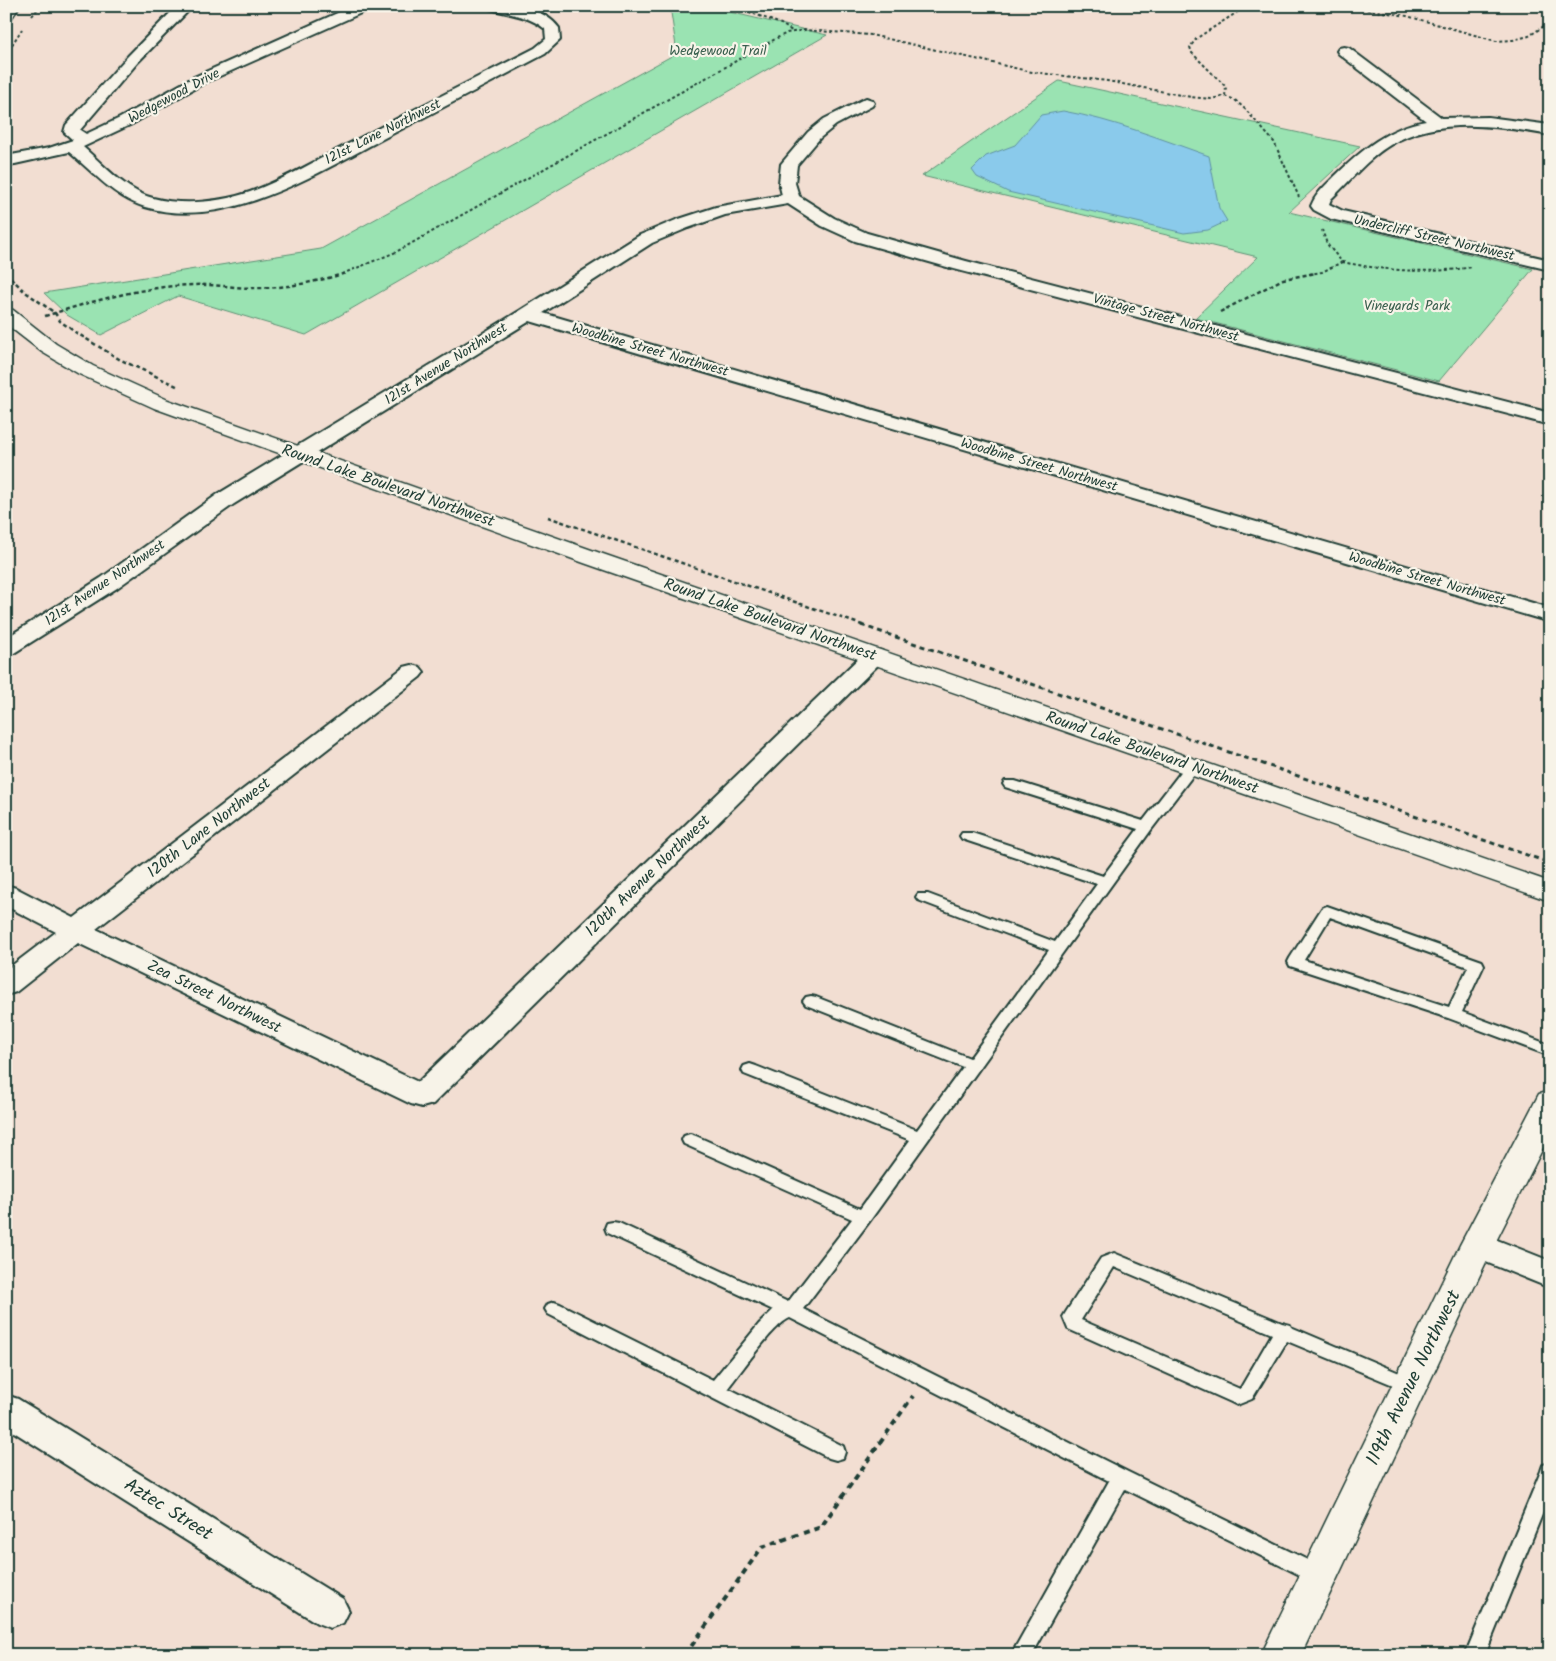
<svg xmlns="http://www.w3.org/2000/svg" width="1556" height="1661" viewBox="0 0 1556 1661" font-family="Kalam,sans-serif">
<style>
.green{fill:#9ae3b2;stroke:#5c9073}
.water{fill:#8acaeb;stroke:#5f92a2}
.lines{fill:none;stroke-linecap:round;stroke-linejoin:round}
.lane-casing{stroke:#1f3d34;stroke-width:4}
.street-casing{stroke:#1f3d34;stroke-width:4}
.secondary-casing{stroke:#1f3d34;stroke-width:3}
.path-far3{stroke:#1f3d34;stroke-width:2;stroke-dasharray:3 2.5;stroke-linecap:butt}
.path-far2{stroke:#1f3d34;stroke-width:2.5;stroke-dasharray:4 3;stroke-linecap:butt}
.path-far1{stroke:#1f3d34;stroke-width:3;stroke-dasharray:5 4;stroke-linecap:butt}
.path{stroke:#1f3d34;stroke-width:4;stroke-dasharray:6 5;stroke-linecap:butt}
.lane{fill:#f7f3e8;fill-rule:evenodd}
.street{fill:#f7f3e8;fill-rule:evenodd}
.secondary{fill:#f7f3e8;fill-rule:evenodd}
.labels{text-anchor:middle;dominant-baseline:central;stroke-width:4.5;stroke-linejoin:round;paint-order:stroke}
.far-park-label{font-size:14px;fill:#385e4d;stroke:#f7f3e8}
.far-street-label{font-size:14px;fill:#1f3d34;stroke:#f7f3e8}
.street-label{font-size:16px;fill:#1f3d34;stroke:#f7f3e8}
.near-street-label{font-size:19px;fill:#1f3d34;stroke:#f7f3e8}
</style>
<rect width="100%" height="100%" fill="#f2ded2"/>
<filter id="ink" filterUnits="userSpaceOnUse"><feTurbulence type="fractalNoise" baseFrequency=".02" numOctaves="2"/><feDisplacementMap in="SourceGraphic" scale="10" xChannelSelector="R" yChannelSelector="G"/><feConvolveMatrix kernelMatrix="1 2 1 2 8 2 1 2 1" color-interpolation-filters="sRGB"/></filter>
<g filter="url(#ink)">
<path class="green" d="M 670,6 L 704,6 L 827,35 L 306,335 L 178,296 L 101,335 L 67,315 L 44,293 L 321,249 L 677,53 Z
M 1059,81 L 1360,146 L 1289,212 L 1533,269 L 1439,381 L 1195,318 L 1258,257 L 922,176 Z"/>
<path class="water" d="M 1063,111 C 1113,120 1161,139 1209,156 L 1219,208 L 1227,221 L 1208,230 L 1184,233 L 1008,192 L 977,177 L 972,170 L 986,156 L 1015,145 L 1041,115 Z"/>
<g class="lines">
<g class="lane-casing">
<path id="lane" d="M 1192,763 L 1199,767 L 1197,770 L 1151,830 L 869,1222 L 803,1309 L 1128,1472 L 1326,1569 L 1329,1575 L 1326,1581 L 1319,1584 L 1312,1581 L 1125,1489 L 1032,1655 L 1011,1655 L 1109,1481 L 790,1318 C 774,1324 740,1373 728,1388 L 843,1446 L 845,1452 L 843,1458 L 836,1460 L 829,1458 L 548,1314 L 545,1309 L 548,1304 L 554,1302 L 560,1304 L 713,1380 L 759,1324 L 773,1310 L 607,1233 L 605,1228 L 607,1223 L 613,1222 L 619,1223 L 788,1302 L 852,1219 L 684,1144 L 682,1140 L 684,1136 L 690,1134 L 696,1136 L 860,1209 L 910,1140 L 744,1074 L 742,1070 L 744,1066 L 750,1064 L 756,1066 L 917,1130 L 963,1067 L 806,1005 L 803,1001 L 806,997 L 811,996 L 816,997 L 970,1058 L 1049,950 L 918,900 L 916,897 L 918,894 L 928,894 L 1055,942 L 1097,884 L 962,839 L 960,836 L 962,833 L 972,833 L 1103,876 L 1138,829 L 1005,787 L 1003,784 L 1005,781 L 1015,781 L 1143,821 L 1187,764 Z
M 1327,906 L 1482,961 L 1484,965 L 1462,1012 L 1550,1045 L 1550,1056 L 1448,1018 L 1290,966 L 1288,962 L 1290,958 L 1322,908 ZM 1330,917 L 1468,967 L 1449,1007 L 1304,960 Z
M 1114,1253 L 1282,1323 L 1290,1325 L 1291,1327 L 1416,1380 L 1419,1385 L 1416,1390 L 1410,1392 L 1287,1341 L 1252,1399 L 1237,1405 L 1231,1402 L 1068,1329 L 1063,1317 L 1066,1312 L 1101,1258 ZM 1114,1267 L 1272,1334 L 1240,1389 L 1081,1320 Z
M 1550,1463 L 1550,1495 L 1485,1655 L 1465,1655 L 1541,1471 L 1543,1465 Z"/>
</g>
<g class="street-casing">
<path id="street" d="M 177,6 L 193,6 L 138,62 L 80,130 L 86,134 L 120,118 L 194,77 L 353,6 L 372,6 L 370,9 L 204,83 L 132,124 L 83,147 C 104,165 126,191 153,198 C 183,206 221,202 250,192 C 286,179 319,159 352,142 C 413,110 474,79 535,48 L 546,39 L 545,29 C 529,16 509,14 490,9 L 488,6 C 512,6 543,6 559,28 L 560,40 L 545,54 C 495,80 444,107 394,133 C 322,170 229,232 145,207 C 115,198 93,172 69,152 L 6,166 L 6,156 L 49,148 L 73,140 L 64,132 L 66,125 L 128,56 Z
M 1344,47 L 1349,48 L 1442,118 L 1488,117 L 1550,125 L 1550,135 C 1498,126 1437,116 1390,145 C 1367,159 1350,181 1331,199 L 1329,204 L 1343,211 L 1550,260 L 1550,270 L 1331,219 L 1314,210 L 1311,206 C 1316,193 1325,186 1335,176 C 1362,150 1388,127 1426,121 L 1339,54 L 1337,51 L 1339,48 Z
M 866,98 L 872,100 L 874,103 L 872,106 L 836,125 L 820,138 L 797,165 L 795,183 L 799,196 L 834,218 L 867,233 L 966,261 L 1550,413 L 1550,425 L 954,269 L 855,241 L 822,226 L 788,204 L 725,215 L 688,228 L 652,243 L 543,313 L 1550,608 L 1550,622 L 530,321 L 234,504 L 117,588 L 14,653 L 6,655 L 6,638 L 101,578 L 218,494 L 521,310 L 640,235 L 676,220 L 716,207 L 782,195 L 779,183 L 781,164 L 808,132 L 824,119 Z
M 874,649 L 882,651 L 886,656 L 882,661 L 433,1104 L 422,1107 L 411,1104 L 78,943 L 16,992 L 6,995 L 6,970 L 56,932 L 6,906 L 6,885 L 16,888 L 74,918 L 404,667 L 412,665 L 420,667 L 424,672 L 420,677 L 96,929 L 418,1082 L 866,651 Z
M 1477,1232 L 1550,1261 L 1550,1288 L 1466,1254 L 1461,1245 L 1466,1236 Z
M 6,1395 L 18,1399 L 343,1599 L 349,1611 L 343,1623 L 330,1628 L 317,1623 L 6,1427 Z"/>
</g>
<g class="secondary-casing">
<path id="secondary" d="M 6,6 L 20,6 L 11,19 L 6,20 Z
M 6,308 L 13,310 L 56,344 L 93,366 L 168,400 L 600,553 L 1550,882 L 1550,901 L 584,563 L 154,408 L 79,374 L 42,352 L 6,324 Z
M 1550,1091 L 1550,1134 L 1494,1245 L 1301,1655 L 1261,1655 L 1460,1245 L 1539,1094 Z"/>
</g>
<path class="path-far3" d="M 733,6 L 781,24 L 792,31
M 1345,6 L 1407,16 L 1496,41 L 1513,40 L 1529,36 L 1550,22
M 32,16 L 40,6
M 6,54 L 22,29
M 1225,96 L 1226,87 L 1192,53 L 1190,47 L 1197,38 L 1247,6
M 1342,262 C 1386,271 1429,274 1473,267
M 6,273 L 7,274
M 342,274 L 396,252 L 777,38 L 787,33 L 805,30 L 871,35 L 1032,72 L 1107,81 L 1191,97 L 1211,99 L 1225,96 L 1235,100 L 1246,110 L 1274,142 L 1299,197
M 1309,274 L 1322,272 L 1342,262 L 1327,244 L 1322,230"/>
<path class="path-far2" d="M 6,273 L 24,291 L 55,313 L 60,321 L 75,332 L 119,359 L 179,387
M 1220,312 L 1283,279 L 1316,273
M 45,316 C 93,301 144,286 194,285 C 215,284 235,288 256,288 C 287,288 316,282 346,273
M 548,517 L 865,626"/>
<path class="path-far1" d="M 861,625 L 1550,863"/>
<path class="path" d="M 685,1655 L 762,1547 L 821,1527 L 913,1396"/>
<use href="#lane" class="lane"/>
<use href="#street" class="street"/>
<use href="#secondary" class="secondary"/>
</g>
</g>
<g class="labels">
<g class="far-park-label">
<text x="718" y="51">Wedgewood Trail</text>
<text x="1407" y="306">Vineyards Park</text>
</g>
<g class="far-street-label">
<text transform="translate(174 96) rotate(-28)">Wedgewood Drive</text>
<text transform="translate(383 132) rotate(-27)">121st Lane Northwest</text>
<text transform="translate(1434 238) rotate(13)">Undercliff Street Northwest</text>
<text transform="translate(1166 318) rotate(15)">Vintage Street Northwest</text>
<text transform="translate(650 350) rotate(16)">Woodbine Street Northwest</text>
<text transform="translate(446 364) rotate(-32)">121st Avenue Northwest</text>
<text transform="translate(1039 465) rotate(16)">Woodbine Street Northwest</text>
<text transform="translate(1427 579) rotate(16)">Woodbine Street Northwest</text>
<text transform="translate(105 583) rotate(-34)">121st Avenue Northwest</text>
</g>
<g class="street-label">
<text transform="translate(388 486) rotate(19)">Round Lake Boulevard Northwest</text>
<text transform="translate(770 620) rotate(19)">Round Lake Boulevard Northwest</text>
<text transform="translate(1152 753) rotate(19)">Round Lake Boulevard Northwest</text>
<text transform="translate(209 828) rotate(-38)">120th Lane Northwest</text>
<text transform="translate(648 876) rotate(-44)">120th Avenue Northwest</text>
<text transform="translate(214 997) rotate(26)">Zea Street Northwest</text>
</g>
<g class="near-street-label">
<text transform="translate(1414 1378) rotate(-64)">119th Avenue Northwest</text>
<text transform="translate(168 1510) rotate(32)">Aztec Street</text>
</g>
</g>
<rect width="1556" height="1661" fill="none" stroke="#f7f3e8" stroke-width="25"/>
<rect x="12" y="12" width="1531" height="1636" fill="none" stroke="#1f3d34" stroke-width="2" filter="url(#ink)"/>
</svg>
